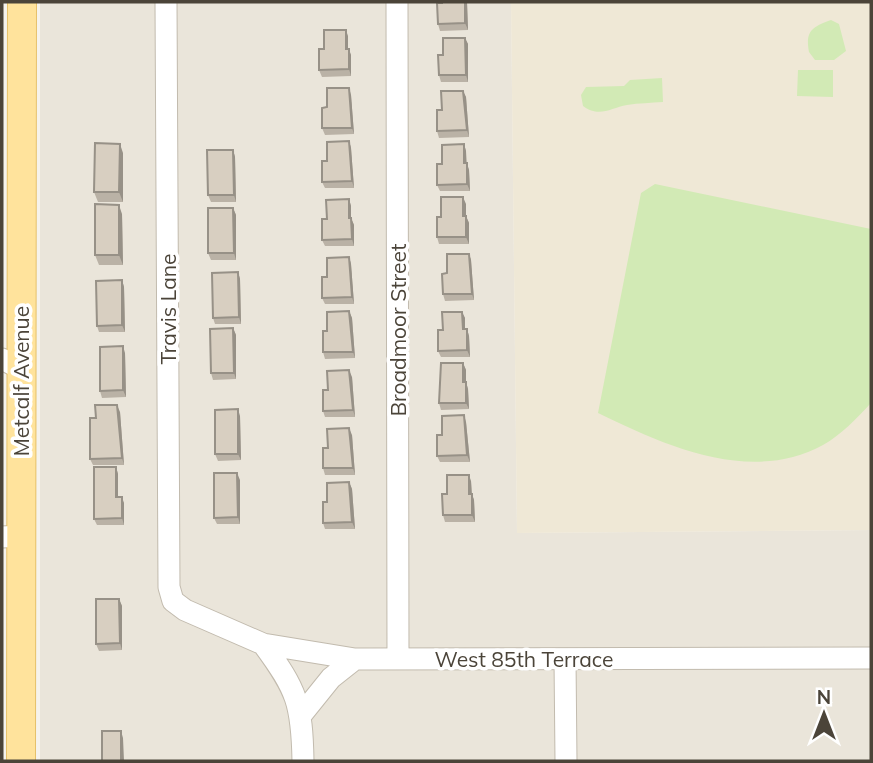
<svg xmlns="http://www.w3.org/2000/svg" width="873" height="763" viewBox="0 0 873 763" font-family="Mulish,sans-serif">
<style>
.residential{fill:#eae5da}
.education{fill:#efe8d6}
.green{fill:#d2eab5}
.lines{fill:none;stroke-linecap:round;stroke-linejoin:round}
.minor-casing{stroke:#c2bbae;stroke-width:23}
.major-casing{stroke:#e6c16a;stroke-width:30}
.minor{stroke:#fff;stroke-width:21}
.major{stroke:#ffe39c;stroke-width:28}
.wall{fill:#bab2a6}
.shaded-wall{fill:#979187}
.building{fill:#d8cfc1;stroke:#979187;stroke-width:2}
.labels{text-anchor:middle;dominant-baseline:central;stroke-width:7;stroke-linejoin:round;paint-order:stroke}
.street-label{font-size:21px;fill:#4b4439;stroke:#fff}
</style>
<rect width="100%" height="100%" fill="#f6f3ec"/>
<path class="residential" d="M 40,2 L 511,2 L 517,533 L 871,530 L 871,761 L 40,761 Z"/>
<path class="education" d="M 511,2 L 871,2 L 871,530 L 517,533 Z"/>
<path class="green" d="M 831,20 L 839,24 L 846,51 L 834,60 L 815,60 L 809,52 C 805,31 812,27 831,20 Z
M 798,70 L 833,70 L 833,97 L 797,96 Z
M 662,78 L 663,102 C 651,103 639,103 627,105 C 611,108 599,118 583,106 L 581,95 L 586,87 L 624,86 L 630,80 Z
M 655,184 L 871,229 L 871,403 C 857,418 841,435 823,445 C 750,485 664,445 598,413 L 641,193 Z"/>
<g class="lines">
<g class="minor-casing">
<path id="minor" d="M 166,2 L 169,587 L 173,601 L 185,610 L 263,644 L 355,659 L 871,658
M 397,2 L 398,659
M 2,359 L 21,369
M 2,537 L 21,536
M 263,644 C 297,690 302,704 303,761
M 565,659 L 566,761
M 302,714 L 331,678 L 355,659"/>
</g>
<g class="major-casing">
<path id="major" d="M 21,761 L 22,2"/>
</g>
<use href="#minor" class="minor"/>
<use href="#major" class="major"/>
</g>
<path class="wall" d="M 442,2 L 467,2 L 468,30 L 440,31 L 438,24 Z
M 348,36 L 348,49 L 351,55 L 351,76 L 322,77 L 319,70 L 324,49 Z
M 465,38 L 468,44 L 468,82 L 441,82 L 439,75 L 443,55 Z
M 463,91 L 466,97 L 469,137 L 439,138 L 437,131 L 442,110 Z
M 351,95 L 354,134 L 325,135 L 322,128 L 327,107 Z
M 349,141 L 351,148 L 354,188 L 325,188 L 322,182 L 327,161 Z
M 464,144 L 466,151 L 466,163 L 469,170 L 470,191 L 440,191 L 437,185 L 442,164 Z
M 233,150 L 235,157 L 236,202 L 211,202 L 208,195 Z
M 123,153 L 123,202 L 98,202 L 94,192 Z
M 349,199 L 351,206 L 351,218 L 354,225 L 354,246 L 325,246 L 322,240 L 327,219 Z
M 466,204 L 466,216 L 469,223 L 469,244 L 439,244 L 437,237 L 441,217 Z
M 233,208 L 236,215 L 236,260 L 211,260 L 208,253 Z
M 122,214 L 123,265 L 99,265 L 95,255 Z
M 469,254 L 471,260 L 474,300 L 445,301 L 443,294 L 447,273 Z
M 349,257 L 351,264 L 354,304 L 325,304 L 322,298 L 327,277 Z
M 238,272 L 240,279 L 241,324 L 215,324 L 213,318 Z
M 122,280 L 124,287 L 125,332 L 99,332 L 97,326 Z
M 349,311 L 352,318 L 355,358 L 325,359 L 323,352 L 327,331 Z
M 462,312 L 465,318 L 465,329 L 467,329 L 469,336 L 470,357 L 441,357 L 438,351 L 443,330 Z
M 233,328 L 236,335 L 236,379 L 213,380 L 211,373 Z
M 125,353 L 126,397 L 102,398 L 100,391 Z
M 463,363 L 466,370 L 466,382 L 468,389 L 469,409 L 441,410 L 439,403 Z
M 352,377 L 355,417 L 325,417 L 323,411 L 328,390 Z
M 120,412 L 124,465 L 93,465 L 90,459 Z
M 240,416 L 241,460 L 218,461 L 215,454 Z
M 466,422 L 470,462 L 440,462 L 437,456 L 442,435 Z
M 352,435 L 355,475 L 325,475 L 323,468 L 328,448 Z
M 116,467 L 118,474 L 118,497 L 124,503 L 124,525 L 97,525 L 94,519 Z
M 240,480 L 240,524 L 217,524 L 214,518 Z
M 471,481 L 472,494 L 474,500 L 475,522 L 445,522 L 443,515 L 447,494 Z
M 349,482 L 352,489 L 355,529 L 325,529 L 323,523 Z
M 119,599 L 122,606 L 122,650 L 99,651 L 96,644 Z"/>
<path class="shaded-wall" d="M 465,2 L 467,2 L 468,30 L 465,23 Z
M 346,30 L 348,36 L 348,55 L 346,49 Z
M 465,38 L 468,44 L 468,82 L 466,75 Z
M 349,49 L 351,55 L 351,76 L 349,69 Z
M 349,88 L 351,95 L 354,134 L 352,128 Z
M 463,91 L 466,97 L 469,137 L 467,130 Z
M 349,141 L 351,148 L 354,188 L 352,181 Z
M 120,144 L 123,153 L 123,202 L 119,192 Z
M 464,144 L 466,151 L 467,170 L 464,163 Z
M 233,150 L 235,157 L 236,202 L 234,195 Z
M 467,163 L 469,170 L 470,191 L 467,184 Z
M 463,197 L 466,204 L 466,223 L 463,216 Z
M 349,199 L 351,206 L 351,225 L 349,218 Z
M 119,205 L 122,214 L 123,265 L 119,255 Z
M 233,208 L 236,215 L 236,260 L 234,253 Z
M 466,216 L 469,223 L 469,244 L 466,237 Z
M 351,218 L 354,225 L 354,246 L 352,239 Z
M 469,254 L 471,260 L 474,300 L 472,294 Z
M 349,257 L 351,264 L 354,304 L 352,297 Z
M 238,272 L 240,279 L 241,324 L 239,317 Z
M 122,280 L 124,287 L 125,332 L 122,325 Z
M 349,311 L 352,318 L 355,358 L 353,352 Z
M 462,312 L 465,318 L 465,336 L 463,329 Z
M 233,328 L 236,335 L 236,379 L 234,373 Z
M 467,329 L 469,336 L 470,357 L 467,350 Z
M 123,346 L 125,353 L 126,397 L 123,390 Z
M 463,363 L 466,370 L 466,389 L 463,382 Z
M 349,370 L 352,377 L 355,417 L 353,410 Z
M 466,382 L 468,389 L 469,409 L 466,403 Z
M 117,405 L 120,412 L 124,465 L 122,458 Z
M 238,409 L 240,416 L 241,460 L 238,454 Z
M 464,415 L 466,422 L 470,462 L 467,455 Z
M 349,428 L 352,435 L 355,475 L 353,468 Z
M 116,467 L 118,474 L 118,503 L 116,497 Z
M 237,473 L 240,480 L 240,524 L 238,517 Z
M 469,475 L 471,481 L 472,500 L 469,494 Z
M 349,482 L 352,489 L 355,529 L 352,522 Z
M 472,494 L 474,500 L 475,522 L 472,515 Z
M 122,497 L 124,503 L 124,525 L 122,518 Z
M 119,599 L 122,606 L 122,650 L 120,643 Z
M 121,731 L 123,738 L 124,761 L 121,761 Z"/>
<path class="building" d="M 442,2 L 465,2 L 465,23 L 438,24 L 437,3 L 442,3 Z
M 324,30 L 346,30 L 346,49 L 349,49 L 349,69 L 319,70 L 319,49 L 324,49 Z
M 443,38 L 465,38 L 466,75 L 439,75 L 438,55 L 443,55 Z
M 327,88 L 349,88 L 352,128 L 322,128 L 322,108 L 327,107 Z
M 441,91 L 463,91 L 467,130 L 437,131 L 437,110 L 442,110 Z
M 349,141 L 352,181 L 322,182 L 322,161 L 327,161 L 327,142 Z
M 95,143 L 120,144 L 119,192 L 94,192 Z
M 464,144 L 464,163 L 467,163 L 467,184 L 437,185 L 437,164 L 442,164 L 442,145 Z
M 207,150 L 233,150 L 234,195 L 208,195 Z
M 441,197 L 463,197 L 463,216 L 466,216 L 466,237 L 437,237 L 437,217 L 441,217 Z
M 349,199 L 349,218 L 351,218 L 352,239 L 322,240 L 322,219 L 327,219 L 326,200 Z
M 95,204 L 119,205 L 119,255 L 95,255 Z
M 208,208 L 233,208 L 234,253 L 208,253 Z
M 447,254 L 469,254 L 472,294 L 443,294 L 442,274 L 447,273 Z
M 349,257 L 352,297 L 322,298 L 322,277 L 327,277 L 327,258 Z
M 238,272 L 239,317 L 213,318 L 212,273 Z
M 122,280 L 122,325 L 97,326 L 96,281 Z
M 349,311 L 353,352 L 323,352 L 323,331 L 327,331 L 327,312 Z
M 442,312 L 462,312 L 463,329 L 467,329 L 467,350 L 438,351 L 438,330 L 443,330 Z
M 233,328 L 234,373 L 211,373 L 210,329 Z
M 123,346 L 123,390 L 100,391 L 100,347 Z
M 441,363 L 463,363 L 463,382 L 466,382 L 466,403 L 439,403 Z
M 349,370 L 353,410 L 323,411 L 323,390 L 328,390 L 327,371 Z
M 95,405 L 117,405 L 122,458 L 90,459 L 90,418 L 96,418 Z
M 238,409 L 238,454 L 215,454 L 215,410 Z
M 464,415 L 467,455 L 437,456 L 437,435 L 442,435 L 442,416 Z
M 349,428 L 353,468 L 323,468 L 323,448 L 328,448 L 327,429 Z
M 94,467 L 116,467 L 116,497 L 122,497 L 122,518 L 94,519 Z
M 214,473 L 237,473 L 238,517 L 214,518 Z
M 447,475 L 469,475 L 469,494 L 472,494 L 472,515 L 443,515 L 442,494 L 447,494 Z
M 349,482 L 352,522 L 323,523 L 323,502 L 327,502 L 327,483 Z
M 96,599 L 119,599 L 120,643 L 96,644 Z
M 102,731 L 121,731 L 121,761 L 102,761 Z"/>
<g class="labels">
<g class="street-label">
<text transform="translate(168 309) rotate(-90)">Travis Lane</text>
<text transform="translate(398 330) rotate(-90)">Broadmoor Street</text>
<text transform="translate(21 381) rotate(-90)">Metcalf Avenue</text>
<text x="524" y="659">West 85th Terrace</text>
</g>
</g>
<rect width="873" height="763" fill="none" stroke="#4b4439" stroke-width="7"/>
<g transform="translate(824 714)" stroke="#ffffff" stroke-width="5" paint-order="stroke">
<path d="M0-5L12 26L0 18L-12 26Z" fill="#4b4439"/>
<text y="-10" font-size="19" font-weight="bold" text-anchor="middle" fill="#4b4439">N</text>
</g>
</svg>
